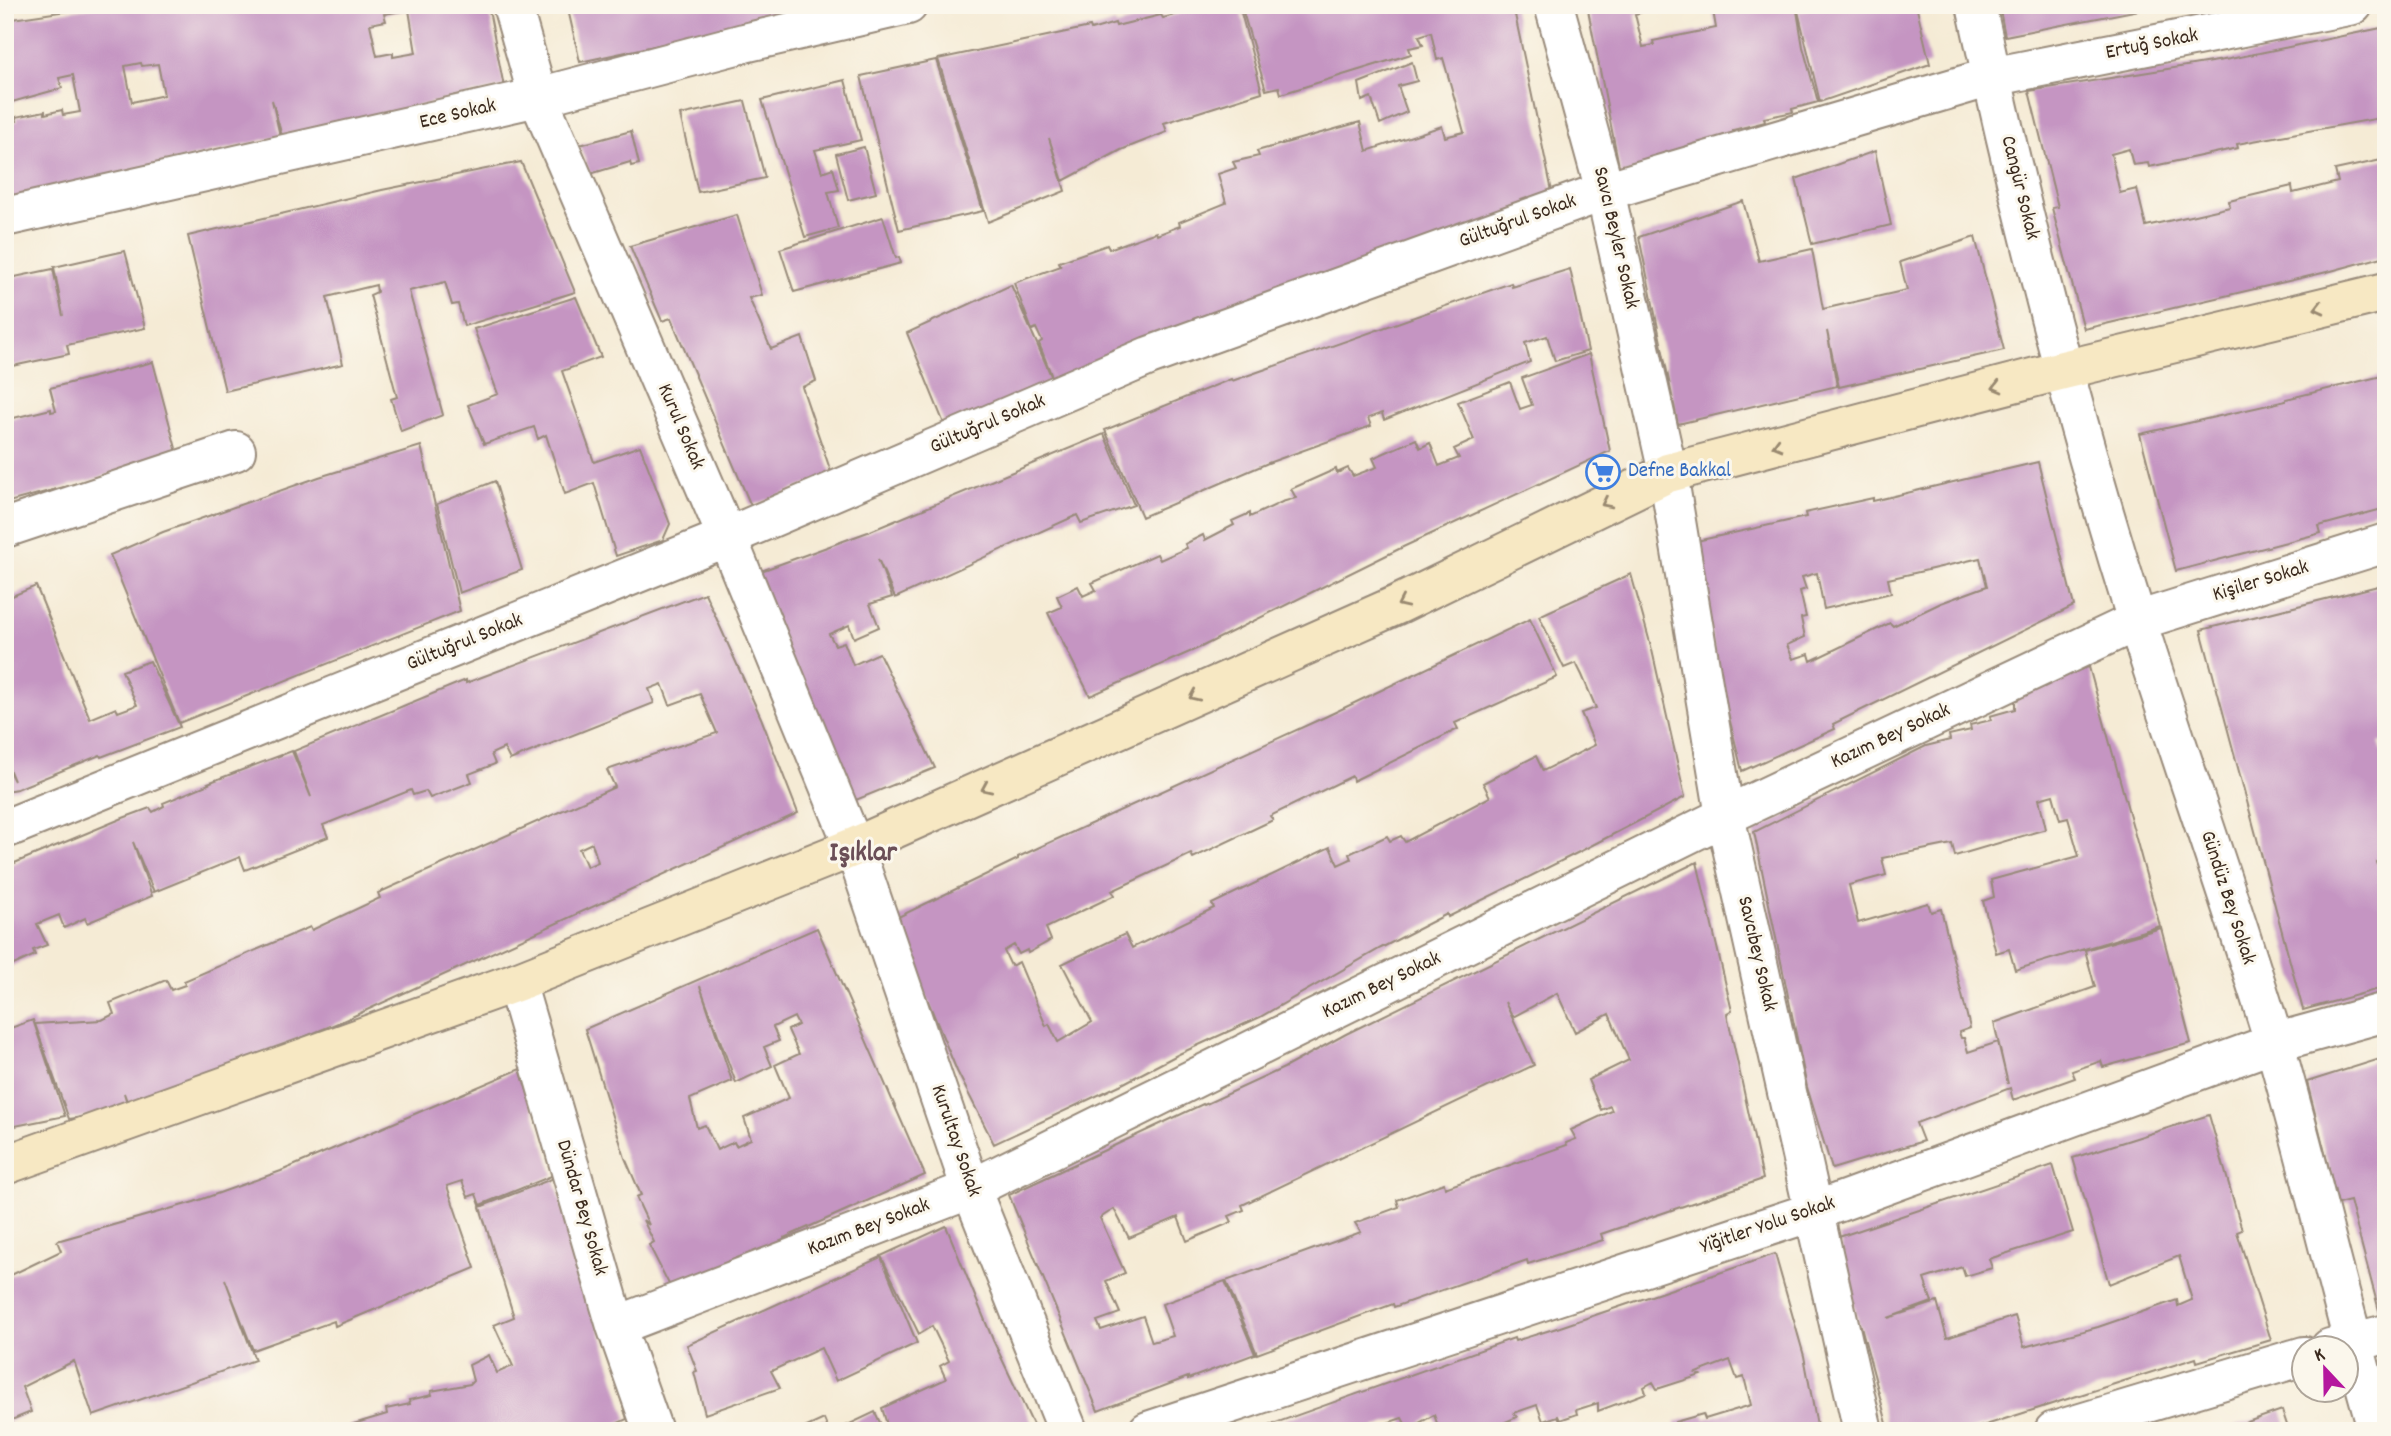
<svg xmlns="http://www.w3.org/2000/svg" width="2391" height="1436" viewBox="0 0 2391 1436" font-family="Dekko,sans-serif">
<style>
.building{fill:#c595c2;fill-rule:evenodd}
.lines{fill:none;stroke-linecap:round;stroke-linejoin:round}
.minor-casing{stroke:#988a7a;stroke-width:42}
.secondary-casing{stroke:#988a7a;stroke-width:42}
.minor{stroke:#fff;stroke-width:38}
.secondary{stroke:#f7e8c3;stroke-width:38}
.oneway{stroke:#998970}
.labels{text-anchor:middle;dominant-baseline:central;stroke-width:6;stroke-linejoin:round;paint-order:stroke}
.street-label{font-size:21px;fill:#3b2a1e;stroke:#fbf7ec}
.shop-label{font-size:21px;fill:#366cbe;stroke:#fbf7ec;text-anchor:start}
.district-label{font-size:28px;font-weight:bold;fill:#6b4f57;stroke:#fbf7ec}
</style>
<rect width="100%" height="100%" fill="#fbf7ec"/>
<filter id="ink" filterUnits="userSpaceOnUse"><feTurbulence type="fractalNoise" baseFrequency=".0143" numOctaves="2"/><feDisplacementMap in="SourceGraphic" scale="14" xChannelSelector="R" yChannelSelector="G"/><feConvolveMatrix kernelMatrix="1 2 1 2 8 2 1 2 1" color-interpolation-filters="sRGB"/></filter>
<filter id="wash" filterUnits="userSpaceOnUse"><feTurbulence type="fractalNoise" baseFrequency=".00686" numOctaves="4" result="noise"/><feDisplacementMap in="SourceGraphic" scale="28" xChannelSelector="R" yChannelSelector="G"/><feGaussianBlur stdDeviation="1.57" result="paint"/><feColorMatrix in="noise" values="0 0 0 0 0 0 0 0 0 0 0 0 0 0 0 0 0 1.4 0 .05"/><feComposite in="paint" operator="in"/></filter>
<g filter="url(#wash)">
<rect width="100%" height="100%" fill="#f5ebd5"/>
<g id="blocks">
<path class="building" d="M 108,5 L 488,5 L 504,87 L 282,136 L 272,100 L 280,136 L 5,202 L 5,124 L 17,121 L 16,117 L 45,111 L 45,114 L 62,110 L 63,115 L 80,112 L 73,75 L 59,78 L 62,88 L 5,104 L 5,20 ZM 409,10 L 416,53 L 393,57 L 393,53 L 377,56 L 370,24 L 386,21 L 384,14 ZM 141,63 L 142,66 L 158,64 L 164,95 L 132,102 L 125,66 Z
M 567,5 L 806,5 L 807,13 L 580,62 Z
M 1212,5 L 1239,5 L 1262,92 L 1164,123 L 1167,132 L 1121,150 L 1063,181 L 1049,138 L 1065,191 L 988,222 L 938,59 L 1090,27 L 1091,30 L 1115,23 L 1116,26 L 1161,15 L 1163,18 Z
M 1241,5 L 1513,5 L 1554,201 L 1054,382 L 1039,343 L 1042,341 L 1036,328 L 1032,330 L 1014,283 L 1061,266 L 1059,262 L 1107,245 L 1109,249 L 1156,232 L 1157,235 L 1180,226 L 1179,222 L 1226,203 L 1218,174 L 1236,168 L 1233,162 L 1259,156 L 1257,151 L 1360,122 L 1367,151 L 1442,126 L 1445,137 L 1464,132 L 1443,58 L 1437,60 L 1431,32 L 1419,36 L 1423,45 L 1409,48 L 1411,54 L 1281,94 L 1279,87 L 1266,90 Z
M 1587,5 L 1666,5 L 1635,14 L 1643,47 L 1654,45 L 1653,41 L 1716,28 L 1712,5 L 1796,5 L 1803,47 L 1818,102 L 1792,109 L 1793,112 L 1764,118 L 1765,122 L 1733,130 L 1734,137 L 1621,176 Z
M 1823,5 L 1916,5 L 1930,64 L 1820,102 L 1798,11 Z
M 1999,5 L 2155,5 L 2155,7 L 2005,36 Z
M 2386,27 L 2386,117 L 2253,141 L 2237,144 L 2238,148 L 2149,167 L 2148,163 L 2133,165 L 2129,149 L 2111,154 L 2120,193 L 2137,189 L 2146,226 L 2230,207 L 2229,201 L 2292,186 L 2293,193 L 2338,182 L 2335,170 L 2386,159 L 2386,256 L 2331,271 L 2084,329 L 2052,208 L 2058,207 L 2029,91 L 2230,59 Z
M 936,60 L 983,211 L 899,230 L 861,76 Z
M 1412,62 L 1417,81 L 1398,86 L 1407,112 L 1380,124 L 1371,97 L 1362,101 L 1359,83 Z
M 845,80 L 861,140 L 815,150 L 822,172 L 833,168 L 839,190 L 828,192 L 838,228 L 805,237 L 762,100 Z
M 745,101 L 765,178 L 698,192 L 680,115 Z
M 631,131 L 639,164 L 631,166 L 630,162 L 590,174 L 580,145 Z
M 864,147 L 876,193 L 848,200 L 836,154 Z
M 1875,151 L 1891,225 L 1812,244 L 1796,179 Z
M 521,162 L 575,292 L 464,326 L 458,304 L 452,305 L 445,282 L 409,291 L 443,415 L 401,431 L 391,399 L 397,397 L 370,295 L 377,292 L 376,285 L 327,297 L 343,364 L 225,391 L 188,236 L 382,190 Z
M 1743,201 L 1759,261 L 1812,249 L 1823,309 L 1907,290 L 1900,262 L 1975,237 L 2004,350 L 1839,387 L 1827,331 L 1837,386 L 1678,424 L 1639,237 Z
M 737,215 L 762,295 L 749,298 L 771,349 L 802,337 L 816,381 L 802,387 L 832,475 L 751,506 L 671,318 L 662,321 L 630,246 Z
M 883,217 L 896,258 L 899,257 L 901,263 L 794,292 L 780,249 Z
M 125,251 L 145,328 L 67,345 L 69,354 L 8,367 L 5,360 L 5,279 L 53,269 L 63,316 L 54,267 Z
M 1570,269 L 1588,351 L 1555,361 L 1547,336 L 1525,343 L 1530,362 L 1384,420 L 1382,413 L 1368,418 L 1371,426 L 1268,463 L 1142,517 L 1105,430 L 1231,379 L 1232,381 L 1511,283 L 1512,287 Z
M 1011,285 L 1056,387 L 947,431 L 907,333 Z
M 576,297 L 601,357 L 562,371 L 594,462 L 640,446 L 670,524 L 663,540 L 616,556 L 594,483 L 565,494 L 546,435 L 538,439 L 534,427 L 484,444 L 468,405 L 498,394 L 474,329 Z
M 1589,354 L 1610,451 L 1403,547 L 1201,647 L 1090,696 L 1048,613 L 1062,607 L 1057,596 L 1078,586 L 1083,596 L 1096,590 L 1092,583 L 1157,554 L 1160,560 L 1187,548 L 1185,544 L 1203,535 L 1205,540 L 1234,525 L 1232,521 L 1250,513 L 1250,517 L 1282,502 L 1296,498 L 1291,489 L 1336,469 L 1337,473 L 1348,468 L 1353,476 L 1377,467 L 1373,458 L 1416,439 L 1420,448 L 1430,443 L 1439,466 L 1459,458 L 1454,449 L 1474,440 L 1458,402 L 1510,382 L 1520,409 L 1532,405 L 1522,378 Z
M 153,362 L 178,456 L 5,503 L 5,420 L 51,409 L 51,412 L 56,411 L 50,388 Z
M 2386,375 L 2386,508 L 2319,526 L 2321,533 L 2176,571 L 2140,434 L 2286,401 L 2286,399 Z
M 1104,434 L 1134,505 L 1081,523 L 1077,515 L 895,598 L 878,559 L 892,597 L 870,604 L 879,627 L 854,638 L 849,625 L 829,634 L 835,645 L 844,642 L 853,665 L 879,653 L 935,768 L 846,804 L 753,574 L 868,532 Z
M 421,446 L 460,611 L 179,723 L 110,555 L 163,532 L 319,477 Z
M 2038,462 L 2074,606 L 1833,724 L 1835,729 L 1742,771 L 1718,671 L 1692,542 L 1806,517 L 1805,513 L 1873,498 L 1873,501 ZM 1980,558 L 1987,586 L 1941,603 L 1893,626 L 1890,623 L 1811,661 L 1809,654 L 1793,659 L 1787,645 L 1805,637 L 1801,618 L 1806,617 L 1800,591 L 1806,589 L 1802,577 L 1817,573 L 1824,609 L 1891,593 L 1888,579 Z
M 495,481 L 522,570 L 459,593 L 437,504 Z
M 1631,574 L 1652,650 L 1685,797 L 1579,852 L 1448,917 L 1447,914 L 1381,948 L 1260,1017 L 1179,1054 L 1124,1083 L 994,1144 L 957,1071 L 894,919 L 1018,859 L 1018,857 L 1325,717 L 1530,619 L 1557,677 L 1455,723 L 1458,729 L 1353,781 L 1352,776 L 1270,816 L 1273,820 L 1193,858 L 1191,854 L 1112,891 L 1115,895 L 1046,928 L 1051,940 L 1028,953 L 1027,950 L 1019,954 L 1014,945 L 1004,951 L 1011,966 L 1019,962 L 1046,1026 L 1049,1024 L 1058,1042 L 1092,1022 L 1062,964 L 1125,934 L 1132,948 L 1214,908 L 1212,904 L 1330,847 L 1338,865 L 1351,859 L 1349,854 L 1387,836 L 1390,841 L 1401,836 L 1405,842 L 1490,797 L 1483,783 L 1536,756 L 1543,771 L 1595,745 L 1581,713 L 1596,708 L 1582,675 L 1576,663 L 1564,668 L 1539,616 Z
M 2386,584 L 2386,741 L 2379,743 L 2386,760 L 2386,860 L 2377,862 L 2386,898 L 2386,987 L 2303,1010 L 2201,630 Z
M 36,586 L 90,719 L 116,708 L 118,712 L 137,705 L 122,671 L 150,661 L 180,727 L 101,757 L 100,755 L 17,789 L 5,791 L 5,763 L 14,781 L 5,759 L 5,599 Z
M 705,593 L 761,718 L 798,813 L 345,1020 L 130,1109 L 124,1093 L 129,1110 L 69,1119 L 35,1024 L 102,1020 L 114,1014 L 110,1003 L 166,980 L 171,990 L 185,985 L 184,981 L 310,927 L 312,930 L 380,898 L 378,893 L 615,787 L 607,770 L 717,733 L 700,694 L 670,705 L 662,684 L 649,689 L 654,703 L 510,760 L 504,748 L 491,754 L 495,764 L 469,774 L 472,782 L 430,798 L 426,791 L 413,795 L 411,790 L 323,825 L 328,837 L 245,870 L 240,857 L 154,892 L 133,842 L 152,896 L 87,923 L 85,918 L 64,928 L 59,915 L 37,924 L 47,945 L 33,950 L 35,955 L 5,969 L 5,867 L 123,818 L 150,808 L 153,812 L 164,806 L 163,803 L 209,784 L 208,783 L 292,751 L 311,797 L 294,751 L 466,680 L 466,683 ZM 592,843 L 598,862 L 587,867 L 579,849 Z
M 2089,667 L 2160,926 L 2015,970 L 2009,949 L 1996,953 L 1983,901 L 1994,897 L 1991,880 L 2079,856 L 2068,818 L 2060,820 L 2053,795 L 2039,799 L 2046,829 L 1955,856 L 1952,844 L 1882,858 L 1886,875 L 1849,885 L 1858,923 L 1928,903 L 1931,912 L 1941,909 L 1970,1028 L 1959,1032 L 1961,1038 L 1964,1038 L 1968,1052 L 1998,1042 L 2008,1084 L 1994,1023 L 2095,987 L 2085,950 L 2161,928 L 2191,1043 L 2103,1067 L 2101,1061 L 2072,1071 L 2075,1078 L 2013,1100 L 2010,1088 L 1916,1123 L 1923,1141 L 1832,1169 L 1807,1087 L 1754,832 L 1926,746 L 1950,740 L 1949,735 L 1971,730 L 1970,725 L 1991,720 L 1990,716 L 2015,709 L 2015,699 L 2054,677 Z
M 1697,862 L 1732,1011 L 1727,1014 L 1763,1179 L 1601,1234 L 1603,1240 L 1528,1264 L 1527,1260 L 1394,1307 L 1393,1304 L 1257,1354 L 1226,1281 L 1361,1232 L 1355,1223 L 1399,1207 L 1397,1200 L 1444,1183 L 1445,1188 L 1567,1145 L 1566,1143 L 1576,1139 L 1571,1130 L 1612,1111 L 1610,1106 L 1601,1110 L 1588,1080 L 1629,1060 L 1609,1014 L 1575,1032 L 1557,993 L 1513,1017 L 1505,1002 L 1534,1065 L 1242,1205 L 1244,1210 L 1229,1216 L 1232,1222 L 1187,1241 L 1178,1217 L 1129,1238 L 1114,1209 L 1100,1218 L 1125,1273 L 1106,1281 L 1120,1313 L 1097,1321 L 1101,1330 L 1143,1316 L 1152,1342 L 1173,1336 L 1162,1304 L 1225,1281 L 1255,1354 L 1188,1379 L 1188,1377 L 1098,1411 L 1009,1195 L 1203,1104 L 1204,1105 L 1284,1068 L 1346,1034 Z
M 817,928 L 925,1175 L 784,1238 L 784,1240 L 673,1292 L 649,1245 L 654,1242 L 643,1220 L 649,1225 L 636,1197 L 641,1195 L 625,1158 L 585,1029 ZM 700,986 L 736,1083 L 772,1066 L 764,1047 L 779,1041 L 773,1027 L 794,1017 L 798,1025 L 788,1030 L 799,1054 L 775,1065 L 789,1098 L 744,1118 L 751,1139 L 736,1146 L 734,1142 L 717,1150 L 705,1125 L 697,1128 L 690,1099 L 732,1081 Z
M 33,1020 L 65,1116 L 5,1128 L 5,1030 Z
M 2386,1057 L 2386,1317 L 2381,1318 L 2350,1201 L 2338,1204 L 2307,1082 Z
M 520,1069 L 554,1175 L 480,1205 L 476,1194 L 468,1197 L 462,1181 L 447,1186 L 475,1268 L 335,1326 L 334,1321 L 253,1350 L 225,1279 L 255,1360 L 93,1416 L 74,1361 L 22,1387 L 31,1412 L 9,1421 L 13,1431 L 5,1431 L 5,1278 L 61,1251 L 57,1241 L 194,1202 L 281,1171 Z
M 2209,1115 L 2242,1230 L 2237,1232 L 2271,1340 L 2197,1362 L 2196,1358 L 1967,1431 L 1889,1431 L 1861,1326 L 1859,1326 L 1839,1237 L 2053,1165 L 2073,1232 L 1989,1259 L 1992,1268 L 1965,1276 L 1962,1267 L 1924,1279 L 1932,1302 L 1888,1318 L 1937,1302 L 1947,1338 L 2015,1316 L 2024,1347 L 2098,1327 L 2177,1300 L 2178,1306 L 2192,1300 L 2179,1256 L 2109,1284 L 2073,1158 Z
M 554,1178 L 627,1419 L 601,1431 L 341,1431 L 350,1428 L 350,1425 L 387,1414 L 386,1409 L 410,1404 L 409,1400 L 432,1395 L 431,1391 L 470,1384 L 473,1381 L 469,1365 L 489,1355 L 497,1373 L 513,1366 L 494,1325 L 514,1317 L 480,1207 Z
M 946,1226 L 993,1340 L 1036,1431 L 889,1431 L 882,1408 L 946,1379 L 940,1366 L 949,1361 L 932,1326 L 919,1334 L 881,1256 Z
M 1775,1254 L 1804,1356 L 1818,1431 L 1661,1431 L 1676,1428 L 1675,1422 L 1703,1414 L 1705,1419 L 1751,1405 L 1744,1377 L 1737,1379 L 1730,1360 L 1696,1373 L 1701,1375 L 1657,1389 L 1653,1382 L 1644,1387 L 1646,1393 L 1598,1411 L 1598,1403 L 1576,1410 L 1577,1414 L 1560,1420 L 1558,1416 L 1543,1421 L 1537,1405 L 1514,1413 L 1517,1417 L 1485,1431 L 1478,1431 L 1477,1427 L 1467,1431 L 1440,1431 L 1434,1415 L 1408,1429 L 1402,1418 L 1363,1431 L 1253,1431 L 1514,1338 L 1515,1341 L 1560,1327 Z
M 881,1257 L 917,1343 L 836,1381 L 821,1348 L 771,1371 L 780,1388 L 705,1414 L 694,1372 L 697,1371 L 687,1345 Z
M 2282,1410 L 2289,1431 L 2224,1431 L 2224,1430 Z
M 875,1412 L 884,1431 L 835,1431 Z
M 824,1419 L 829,1431 L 798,1431 Z"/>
</g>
</g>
<g filter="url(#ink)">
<use href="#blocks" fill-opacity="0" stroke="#988a7a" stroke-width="2"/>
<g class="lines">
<g class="minor-casing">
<path id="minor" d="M 512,5 L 538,97 L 727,537 L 854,847 L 971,1189 L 1068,1431
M 1554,5 L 1605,191 L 1668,473 L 1725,816 L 1863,1431
M 1976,5 C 2021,214 2074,421 2138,624 C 2182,764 2232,902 2274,1042 C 2311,1171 2340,1302 2378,1431
M 5,217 L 538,97 L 744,43 L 908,5
M 5,528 L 236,451
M 5,829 L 727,537 L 1149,356 L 1605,191 L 1991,77 L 2353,5
M 516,982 L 616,1326 L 653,1431
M 616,1326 L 971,1189 L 1725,816 L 2137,621 L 2386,543
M 2330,1348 L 2386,1334
M 1148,1431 L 1815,1211 L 2274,1043 L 2386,1012
M 2054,1431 L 2304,1356"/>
</g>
<g class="secondary-casing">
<path id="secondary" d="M 5,1165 L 516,982 L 854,847 L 1399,604 L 1668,473 L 2063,370 L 2386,292"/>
</g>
<use href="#minor" class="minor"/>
<use href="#secondary" class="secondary"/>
</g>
<defs><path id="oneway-chevron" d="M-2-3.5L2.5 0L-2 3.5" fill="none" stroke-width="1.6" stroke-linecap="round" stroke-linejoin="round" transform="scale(1.75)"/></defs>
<g class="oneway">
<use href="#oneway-chevron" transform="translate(2319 308) rotate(166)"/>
<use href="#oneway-chevron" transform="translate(1997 387) rotate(165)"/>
<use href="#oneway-chevron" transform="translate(1777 445) rotate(165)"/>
<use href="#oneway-chevron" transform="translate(1606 503) rotate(154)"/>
<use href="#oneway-chevron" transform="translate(1402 603) rotate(155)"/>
<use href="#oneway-chevron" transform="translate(1194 696) rotate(156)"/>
<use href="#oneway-chevron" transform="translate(986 788) rotate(156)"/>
</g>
</g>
<defs>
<g id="supermarket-ring" transform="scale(1.75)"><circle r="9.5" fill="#fbf7ec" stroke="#3f7fe0" stroke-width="1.5"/><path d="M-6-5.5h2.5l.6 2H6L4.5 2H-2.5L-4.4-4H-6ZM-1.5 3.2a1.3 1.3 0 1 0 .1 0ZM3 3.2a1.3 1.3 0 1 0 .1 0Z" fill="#3f7fe0"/></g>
</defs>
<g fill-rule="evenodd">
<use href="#supermarket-ring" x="1603" y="472"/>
</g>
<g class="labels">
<g class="street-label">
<text transform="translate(2152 45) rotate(-11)">Ertuğ Sokak</text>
<text transform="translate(458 115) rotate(-13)">Ece Sokak</text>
<text transform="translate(2019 188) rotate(76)">Cangür Sokak</text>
<text transform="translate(1518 222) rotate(-20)">Gültuğrul Sokak</text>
<text transform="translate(1615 238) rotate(77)">Savcı Beyler Sokak</text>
<text transform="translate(988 425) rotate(-23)">Gültuğrul Sokak</text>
<text transform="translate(680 427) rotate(67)">Kurul Sokak</text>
<text transform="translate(2261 582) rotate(-17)">Kişiler Sokak</text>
<text transform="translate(465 643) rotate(-22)">Gültuğrul Sokak</text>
<text transform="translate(1891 737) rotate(-25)">Kazım Bey Sokak</text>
<text transform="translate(2227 898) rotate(72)">Gündüz Bey Sokak</text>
<text transform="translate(1756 954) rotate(77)">Savcıbey Sokak</text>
<text transform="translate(1382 986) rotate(-26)">Kazım Bey Sokak</text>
<text transform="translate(955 1141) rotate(71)">Kurultay Sokak</text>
<text transform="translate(581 1208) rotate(74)">Dündar Bey Sokak</text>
<text transform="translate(1768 1226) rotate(-19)">Yiğitler Yolu Sokak</text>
<text transform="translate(869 1228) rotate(-21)">Kazım Bey Sokak</text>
</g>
<g class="shop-label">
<text x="1628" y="472">Defne Bakkal</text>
</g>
<g class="district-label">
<text x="863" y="855">Işıklar</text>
</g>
</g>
<rect width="2391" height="1436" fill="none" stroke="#fbf7ec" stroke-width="28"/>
<g transform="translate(2325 1369) rotate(338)"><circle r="33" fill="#fbf7ec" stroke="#aea59a" stroke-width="2"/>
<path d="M0-5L12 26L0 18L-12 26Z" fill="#b5179e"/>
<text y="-10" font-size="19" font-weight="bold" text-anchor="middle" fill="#3b2a1e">K</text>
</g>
</svg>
